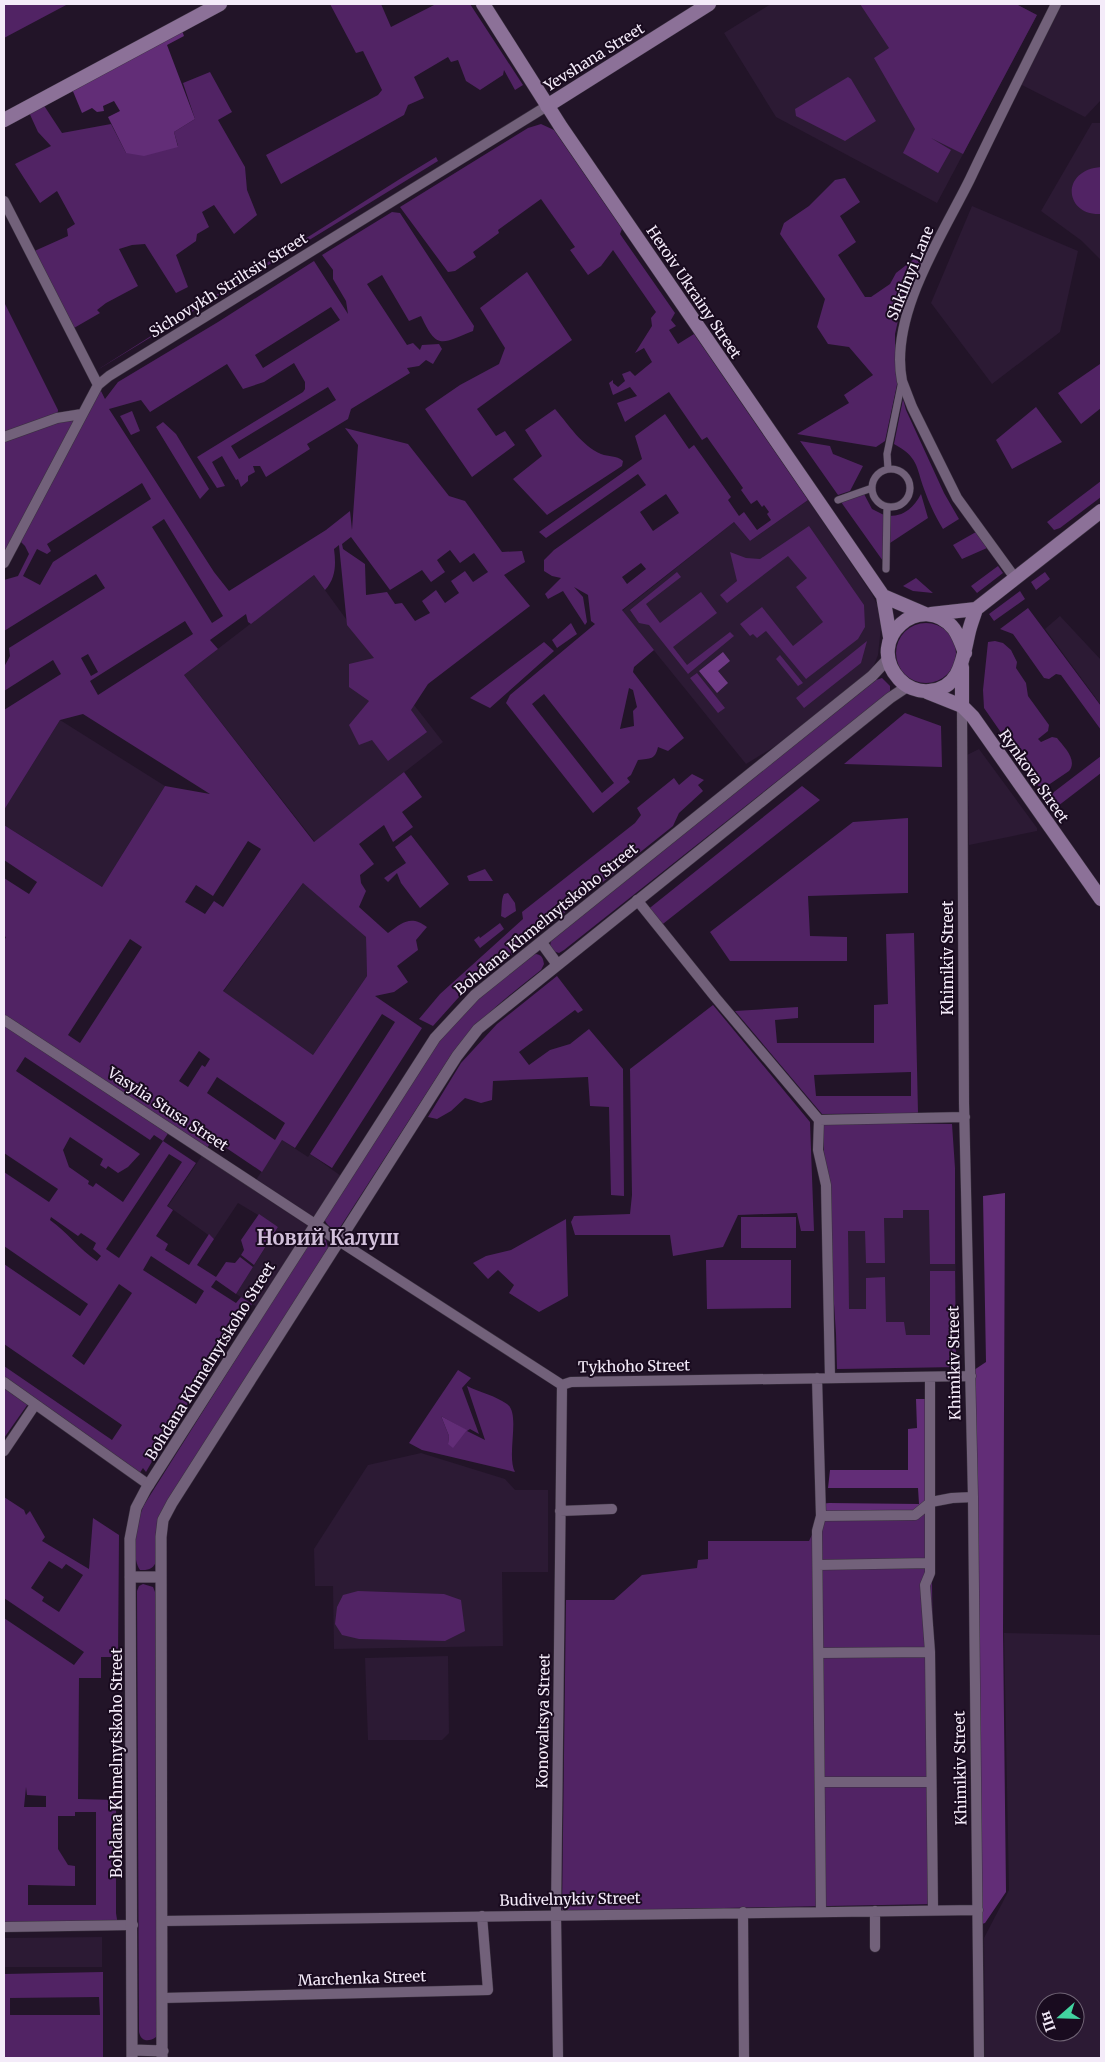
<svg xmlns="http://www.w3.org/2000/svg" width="1105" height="2062" viewBox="0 0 1105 2062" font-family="Merriweather,serif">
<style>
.built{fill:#2c1a34;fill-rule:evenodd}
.green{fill:#512364;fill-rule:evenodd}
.forest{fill:#622d77}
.water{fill:#6e3984}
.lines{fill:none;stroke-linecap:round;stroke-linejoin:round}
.pedestrian-casing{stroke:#3a313f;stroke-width:8}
.minor-casing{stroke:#3a313f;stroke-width:11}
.tertiary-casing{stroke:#3a313f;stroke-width:12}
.secondary-casing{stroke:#3a313f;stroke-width:15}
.pedestrian{stroke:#72617a;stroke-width:7}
.minor{stroke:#72617a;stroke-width:10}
.tertiary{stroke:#72617a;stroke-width:11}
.secondary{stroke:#8c7198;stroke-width:14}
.labels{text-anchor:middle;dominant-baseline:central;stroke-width:4;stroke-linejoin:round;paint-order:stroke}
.street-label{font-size:15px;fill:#f4ebf9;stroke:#190b1f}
.district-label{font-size:20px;font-weight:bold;fill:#d2c0db;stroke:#190b1f}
</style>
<rect width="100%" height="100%" fill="#221428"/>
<path class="built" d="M 771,4 L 1016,4 L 1037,15 L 937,203 L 776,117 L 724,33 Z
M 1056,4 L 1101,4 L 1101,100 L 1085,117 L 1016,82 Z
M 1092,123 L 1101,123 L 1101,260 L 1082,241 L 1041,211 Z
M 972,206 L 1078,251 L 1060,332 L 992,384 L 931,303 Z
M 808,500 L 872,594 L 877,605 L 881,627 L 878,655 L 872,670 L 784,741 L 746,764 L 622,611 L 734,522 L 750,541 Z
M 314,575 L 370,652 L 382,664 L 443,742 L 315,842 L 184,675 Z
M 1060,616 L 1101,660 L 1101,705 L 1045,629 Z
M 60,720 L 165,786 L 102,887 L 4,825 L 4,810 Z
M 979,749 L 1037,828 L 1037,831 L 969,845 L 967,755 Z
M 304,882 L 366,937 L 367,976 L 313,1055 L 223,992 Z
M 282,1140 L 308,1157 L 310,1154 L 344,1178 L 260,1309 L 236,1294 L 278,1227 L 238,1203 L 214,1239 L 168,1206 L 205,1151 L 254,1183 Z
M 955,1168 L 956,1367 L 837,1369 L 834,1169 Z
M 421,1453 L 505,1479 L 515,1490 L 548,1490 L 548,1572 L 502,1572 L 503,1646 L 334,1649 L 333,1586 L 315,1586 L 314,1549 L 368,1465 Z
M 1004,1633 L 1101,1635 L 1101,2058 L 985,2058 L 984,1938 L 1009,1890 ZM 1045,2002 L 1075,2002 L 1075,2032 L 1045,2032 Z
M 448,1656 L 449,1733 L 442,1740 L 368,1740 L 365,1658 Z
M 102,1937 L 102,1967 L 4,1967 L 4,1938 Z"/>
<path class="green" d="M 4,4 L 68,4 L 4,38 Z
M 330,4 L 381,4 L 391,27 L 436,4 L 470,4 L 523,85 L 515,90 L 504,70 L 503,75 L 480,90 L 466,81 L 458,60 L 451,62 L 448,57 L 414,77 L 424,98 L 408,105 L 404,115 L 281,184 L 266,155 L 378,95 L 382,90 L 363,51 L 356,53 Z
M 860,4 L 1016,4 L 1037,15 L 963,154 L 931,138 L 951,150 L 938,173 L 903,153 L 915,129 L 874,58 L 889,48 Z
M 210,72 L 232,112 L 218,120 L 245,167 L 247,190 L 257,215 L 234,234 L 214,205 L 202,212 L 209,227 L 197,234 L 196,241 L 176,255 L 188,287 L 176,293 L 145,244 L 132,245 L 119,249 L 138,286 L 106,303 L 97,310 L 100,313 L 74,328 L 30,253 L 68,236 L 67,229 L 75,224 L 57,191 L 40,203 L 15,164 L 51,146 L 38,132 L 27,108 L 41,101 L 62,133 L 111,124 L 126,153 L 178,146 L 174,132 L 195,119 L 183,83 Z
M 848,77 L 851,79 L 876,121 L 845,141 L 796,116 L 795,109 Z
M 541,124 L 554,130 L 622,229 L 620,234 L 675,313 L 671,320 L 676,326 L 669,330 L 678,344 L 694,334 L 808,500 L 750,541 L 734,522 L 622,610 L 654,650 L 634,667 L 633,672 L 684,738 L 668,751 L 658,747 C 655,760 651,758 638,760 L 631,775 L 627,778 L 630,782 L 593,813 L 506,703 L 510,695 L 595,624 L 591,621 L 588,595 L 574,587 L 583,597 L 587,622 L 585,625 L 563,591 L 548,599 L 545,594 L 561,578 L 552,576 L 544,571 L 544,560 L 554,550 L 646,485 L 638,474 L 546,538 L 539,532 L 642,459 L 635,436 L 665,414 L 689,449 L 694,445 L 731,497 L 728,500 L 739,516 L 744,512 L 757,530 L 771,520 L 767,514 L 769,512 L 764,505 L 762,507 L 757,500 L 751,504 L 741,490 L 743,488 L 707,437 L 702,440 L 669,392 L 625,422 L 617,403 L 637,396 L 630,387 L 613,395 L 609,383 L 613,380 L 613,383 L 618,387 L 625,381 L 622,374 L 630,371 L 635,376 L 652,362 L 644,348 L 635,353 L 652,326 L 651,318 L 656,312 L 613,250 L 601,266 L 588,275 L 570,250 L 575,247 L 541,199 L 498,230 L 499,233 L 473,252 L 476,257 L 455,271 L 448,272 L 400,207 L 528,128 ZM 666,494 L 679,513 L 653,531 L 640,512 ZM 641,563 L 646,569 L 627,584 L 622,577 ZM 629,688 L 633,690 L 637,707 L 633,711 L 634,726 L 620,729 ZM 544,694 L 614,783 L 602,793 L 532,704 Z
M 436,157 L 438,161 L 94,372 L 403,177 Z
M 1101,167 L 1101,214 C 1064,216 1060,170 1101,167 Z
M 845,178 L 860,202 L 840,216 L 856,242 L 838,255 L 865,297 L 871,297 L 890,284 L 896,273 L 923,252 L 925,254 L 901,307 L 895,334 L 895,355 L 898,380 L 885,441 L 876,447 L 797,434 L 849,403 L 844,395 L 873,375 L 849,347 L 828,344 L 817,327 L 825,299 L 780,234 L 784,223 L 809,206 L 835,180 Z
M 392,212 L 400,213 L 474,326 L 473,331 C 441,344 437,350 421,316 L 409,321 L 382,275 L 367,284 L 407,345 L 413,343 L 420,350 L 422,345 L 439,344 L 442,349 L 433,364 L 426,360 L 419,366 L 407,368 L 410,373 L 351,409 L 348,419 L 307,444 L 310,449 L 266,477 L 260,466 L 253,466 L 255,472 L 248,476 L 248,481 L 241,487 L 238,479 L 236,480 L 222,456 L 212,462 L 225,486 L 217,488 L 197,457 L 303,392 L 305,389 L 305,382 L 294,363 L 264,382 L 243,389 L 227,364 L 150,412 L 141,400 L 109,409 L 214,572 L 229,591 L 326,530 L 350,511 L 352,530 L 358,445 L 345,428 L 408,444 L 449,496 L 465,501 L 502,552 L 522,551 L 525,562 L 504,575 L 530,606 L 428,684 L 411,710 L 427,732 L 388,761 L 372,740 L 359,745 L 349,725 L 369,701 L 349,687 L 349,664 L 374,658 L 347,625 L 339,545 L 334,549 C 336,564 336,578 325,590 L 314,575 L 251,624 L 248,622 L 246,614 L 210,640 L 218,649 L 184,675 L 314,842 L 404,772 L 422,797 L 402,812 L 413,827 L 393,842 L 384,825 L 359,844 L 374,864 L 360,875 L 361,883 L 366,891 L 359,907 L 388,933 C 403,922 411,915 427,927 L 416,940 L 418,950 L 397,966 L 408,982 L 394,992 L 375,996 L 422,1028 L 332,1168 L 310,1154 L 395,1022 L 382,1014 L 295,1148 L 282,1140 L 262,1172 L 213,1139 L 205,1151 L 171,1129 L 163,1141 L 196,1163 L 167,1206 L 173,1210 L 156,1236 L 168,1244 L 165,1250 L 189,1265 L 209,1234 L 214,1239 L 197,1265 L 216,1277 L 226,1262 L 235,1263 L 240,1257 L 253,1267 L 236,1294 L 216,1280 L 211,1287 L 236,1303 L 241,1297 L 252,1304 L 210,1372 L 171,1428 L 146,1472 L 143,1468 L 137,1477 L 30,1401 L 4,1438 L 4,1366 L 112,1440 L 122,1425 L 4,1344 L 4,1264 L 80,1316 L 88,1304 L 4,1246 L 4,1172 L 49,1202 L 58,1189 L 4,1153 L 4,941 L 6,937 L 4,936 L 4,878 L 29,894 L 37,882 L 4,860 L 4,825 L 102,887 L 165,786 L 210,794 L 83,714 L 60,720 L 4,810 L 4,710 L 61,674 L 53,660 L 4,691 L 4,667 L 10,656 L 9,648 L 105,588 L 96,574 L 4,631 L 4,580 L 18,576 L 29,554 L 25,546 L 17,538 L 4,563 L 4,302 L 58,410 L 57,418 L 82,414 L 98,385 L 105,399 L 118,382 L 218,322 L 314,261 L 348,314 L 346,301 L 333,279 L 333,270 L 322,255 ZM 331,307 L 340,320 L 263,368 L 255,355 ZM 328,387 L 336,400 L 239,459 L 231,446 ZM 142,483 L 151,499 L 53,562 L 40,585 L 23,576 L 37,549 L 47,554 L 51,551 L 47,544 ZM 164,519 L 223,616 L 212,623 L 152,527 ZM 351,537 L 390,590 L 422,570 L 431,582 L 445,572 L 437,560 L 450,550 L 460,563 L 474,553 L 488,572 L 473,582 L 465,571 L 451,581 L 459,593 L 445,603 L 436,590 L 422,601 L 430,613 L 415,621 L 402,603 L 395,604 L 387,592 L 366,595 L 365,564 L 343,549 L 342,544 ZM 185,621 L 193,634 L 98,695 L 90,681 ZM 88,654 L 98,672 L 91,676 L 81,658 ZM 248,841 L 261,849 L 223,907 L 214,901 L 205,914 L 185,902 L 196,885 L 213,896 ZM 303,883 L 366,937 L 367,976 L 313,1055 L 223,991 ZM 130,939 L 142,947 L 80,1043 L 68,1035 ZM 199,1051 L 210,1059 L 205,1067 L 202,1065 L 188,1087 L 179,1081 ZM 25,1057 L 150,1140 L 154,1135 L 163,1141 L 123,1202 L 96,1183 L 93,1187 L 88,1184 L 89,1181 L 69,1167 L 63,1150 L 70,1137 L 103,1159 L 100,1165 L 106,1169 L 108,1166 L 118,1173 L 128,1167 L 140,1154 L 16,1071 ZM 217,1077 L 285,1123 L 275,1140 L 207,1093 ZM 169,1154 L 182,1162 L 119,1258 L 106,1249 ZM 51,1217 L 78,1236 L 81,1233 L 96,1243 L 93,1249 L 101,1256 L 97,1261 C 79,1249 67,1232 50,1220 ZM 151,1256 L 204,1291 L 196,1304 L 143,1270 ZM 119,1284 L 132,1293 L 84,1365 L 72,1356 Z
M 527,272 L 572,340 L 477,409 L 496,436 L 505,431 L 515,445 L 472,477 L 425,409 L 460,385 L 499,364 L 505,348 L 480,308 Z
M 1100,364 L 1101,366 L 1101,408 L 1081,424 L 1058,393 Z
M 903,399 L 906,410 L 944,493 L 959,519 L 943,529 C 935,516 929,503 924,489 C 916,466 918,457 894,444 Z
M 1036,407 L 1062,442 L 1012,469 L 996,440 Z
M 555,409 C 569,425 581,445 601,454 C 609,457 616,455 623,461 L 622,466 L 547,515 L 513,479 L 542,456 L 525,430 Z
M 132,411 L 140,431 L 131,435 L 120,416 Z
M 163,422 L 176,434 L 209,489 L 200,499 L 156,427 Z
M 800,441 L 830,446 L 833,454 L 863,466 L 850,491 L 838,495 Z
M 1101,481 L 1101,497 L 1060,528 L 1054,530 L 1047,522 Z
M 864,494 L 872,509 L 884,515 L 883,561 L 841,502 Z
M 921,494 L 928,518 L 890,543 L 889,516 C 905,516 914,507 921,494 Z
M 809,526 L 864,605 L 865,627 L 858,639 L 806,679 L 766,631 L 757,638 L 753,634 L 750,636 L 740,624 L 762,607 L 793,646 L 823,622 L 796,587 L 807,578 L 788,556 L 727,603 L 720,595 L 737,581 L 730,552 L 746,558 L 760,559 Z
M 976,532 L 987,548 L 962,559 L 953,545 Z
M 998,566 L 1003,573 L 977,593 L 971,586 Z
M 677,572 L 681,577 L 646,604 L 660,623 L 701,592 L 717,613 L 673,647 L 687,665 L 730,632 L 734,636 L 688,674 L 649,625 L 639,623 L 630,610 Z
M 1045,572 L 1050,579 L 1036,590 L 1031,582 Z
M 916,578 L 933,593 L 913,591 L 903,586 Z
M 1020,591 L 1025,599 L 994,621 L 989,614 Z
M 1028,608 L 1101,706 L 1101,730 L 1061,675 L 1056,674 L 1049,679 L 1044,678 L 1013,634 L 1000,629 Z
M896 653a30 30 0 1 1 60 0a30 30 0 1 1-60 0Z
M 571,623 L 577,634 L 557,648 L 552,640 Z
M 867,641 L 861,663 L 804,708 L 796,698 Z
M 995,641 L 1003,643 L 1011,650 L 1017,662 L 1016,668 L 1026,683 L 1028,696 L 1049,725 L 1048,731 L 1038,739 L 1041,742 L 1052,737 L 1057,738 C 1064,747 1078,760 1069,771 L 1041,790 L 984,708 L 983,690 L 988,642 Z
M 544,642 L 554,651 L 490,708 L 470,698 Z
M 780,655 L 803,683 L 798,686 L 776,659 Z
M 697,673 L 725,708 L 718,713 L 690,678 Z
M 882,678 L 890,686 L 890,691 L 887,694 L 564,950 L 559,953 L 553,951 L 550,947 L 551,940 L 555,937 L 876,680 Z
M 905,713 L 941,726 L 942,767 L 844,764 Z
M 1101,756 L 1101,773 L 1054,809 L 1046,798 Z
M 692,774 L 704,780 L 698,785 L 703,791 L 679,813 L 673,826 L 459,997 L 433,1026 L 419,1019 L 440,994 L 523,919 L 522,912 L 635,823 L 641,815 L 637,808 L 674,778 L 679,785 Z
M 802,786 L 820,800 L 659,927 L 646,911 Z
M 908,818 L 908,893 L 808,896 L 810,936 L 847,937 L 847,961 L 730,961 L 710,932 L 853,822 Z
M 411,835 L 449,884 L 420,908 L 401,883 L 397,873 L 388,882 L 384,878 L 406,863 L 395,847 Z
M 485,869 L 493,881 L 469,881 L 467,876 Z
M 508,893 L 515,903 L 516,911 L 505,918 L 501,916 C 502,908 501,900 504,894 Z
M 500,923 L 504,929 L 480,948 L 474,940 L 479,936 L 480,938 Z
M 914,933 L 918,1113 L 822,1114 L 735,1011 L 798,1007 L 798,1018 L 775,1020 L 777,1043 L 874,1043 L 874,1005 L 888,1004 L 886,934 ZM 911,1072 L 911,1096 L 816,1096 L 814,1075 Z
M 536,954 C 542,955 543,958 544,964 L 541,970 C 509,995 478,1020 453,1052 L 339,1229 C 332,1230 326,1225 324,1218 L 438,1043 L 468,1008 L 530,956 Z
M 557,976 L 583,1010 L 578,1013 L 575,1010 L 519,1052 L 529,1065 L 550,1050 L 570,1044 L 589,1029 L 623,1069 L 624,1196 L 611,1195 L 609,1107 L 590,1106 L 588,1077 L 493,1081 L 492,1100 L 481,1103 L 465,1098 L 451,1111 L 437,1119 L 428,1117 L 461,1063 L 497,1024 Z
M 713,1005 L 810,1122 L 814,1231 L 801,1231 L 797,1213 L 738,1215 L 723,1247 L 673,1256 L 670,1235 L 575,1235 L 571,1222 L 574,1216 L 630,1214 L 632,1195 L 630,1069 Z
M 822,1122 L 952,1124 L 955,1168 L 955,1264 L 930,1264 L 929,1210 L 903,1210 L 903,1218 L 884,1218 L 885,1263 L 866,1263 L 865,1231 L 848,1231 L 849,1309 L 866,1309 L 866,1278 L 885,1277 L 886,1322 L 904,1322 L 906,1335 L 930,1335 L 930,1271 L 955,1271 L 956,1367 L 837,1369 L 836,1334 Z
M 259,1214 L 278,1227 L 254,1265 L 241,1255 L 244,1250 L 241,1240 Z
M 741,1217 L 796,1217 L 796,1248 L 741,1248 Z
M 566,1219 L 568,1296 L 539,1312 L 509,1293 L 514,1285 L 498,1270 L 488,1279 L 473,1263 L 486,1256 L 511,1250 Z
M 315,1236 L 320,1236 L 326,1240 L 328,1248 L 159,1517 L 156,1562 C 152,1570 148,1570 140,1570 C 130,1556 137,1519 144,1505 L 312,1238 Z
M 706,1260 L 791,1260 L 791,1308 L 707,1309 Z
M 458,1370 L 471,1378 L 462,1388 L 479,1434 L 470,1429 L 467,1431 L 485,1440 L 467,1386 C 479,1392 496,1396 507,1404 C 521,1414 506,1455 515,1472 L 422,1450 L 409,1443 L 431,1410 L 437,1413 L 431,1410 ZM 441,1416 L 466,1430 L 448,1444 L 449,1436 Z
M 4,1497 L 24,1510 L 26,1515 L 30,1511 L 45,1537 L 42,1541 L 89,1569 L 93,1518 L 119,1535 L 118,1657 L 101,1657 L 101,1678 L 79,1678 L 78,1799 L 116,1800 L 116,1913 L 118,1926 L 4,1927 L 4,1618 L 74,1665 L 84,1652 L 4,1598 ZM 49,1561 L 62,1569 L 66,1564 L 83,1575 L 59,1612 L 42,1601 L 44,1597 L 31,1588 ZM 26,1787 L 27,1795 L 46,1796 L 46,1807 L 24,1807 ZM 75,1812 L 96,1812 L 96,1905 L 28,1905 L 28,1885 L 75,1886 L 75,1866 L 68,1865 L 58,1849 L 58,1816 L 75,1816 Z
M 931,1502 L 936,1904 L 562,1911 L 566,1600 L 614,1600 L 642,1575 L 697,1568 L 698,1560 L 708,1559 L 708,1541 L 809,1541 L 821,1516 L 915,1515 Z
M 143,1584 L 153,1587 L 155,1592 L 158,2032 L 156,2037 C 149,2042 141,2042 139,2032 L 137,1591 L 139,1586 Z
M 358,1591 L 444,1594 L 461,1600 L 465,1631 L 445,1641 L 359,1639 L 342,1635 L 335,1624 L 337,1607 L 343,1595 Z
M 103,1972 L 103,2058 L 4,2058 L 4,1974 ZM 99,1997 L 100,2015 L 10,2015 L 10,1998 Z"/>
<path class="forest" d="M 180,25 L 184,36 L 167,45 L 195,119 L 174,132 L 178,147 L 144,156 L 126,153 L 108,117 L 120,111 L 114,101 L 103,106 L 104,111 L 97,112 L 92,108 L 82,113 L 72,89 Z
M 1005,1193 L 1003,1631 L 1006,1892 L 985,1923 L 982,1924 L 974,1370 L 986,1362 L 983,1196 Z
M 916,1399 L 930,1399 L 931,1502 L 915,1515 L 821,1516 L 820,1504 L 829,1503 L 919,1504 L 918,1488 L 828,1488 L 830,1470 L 908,1470 L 908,1429 L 917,1428 Z
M 441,1416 L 467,1430 L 453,1448 L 448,1444 L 449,1436 Z"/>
<path class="water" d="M 723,652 L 730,661 L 718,671 L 728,683 L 717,693 L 699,671 Z"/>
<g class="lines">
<g class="pedestrian-casing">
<path id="pedestrian" d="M 888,469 L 887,454 L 902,381
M872 488a19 19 0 1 1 38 0a19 19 0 1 1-38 0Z
M 838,500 L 872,488
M 886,569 L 887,507"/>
</g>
<g class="minor-casing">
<path id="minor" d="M 4,201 L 98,385
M 4,437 L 57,418 L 82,414
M 4,563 L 98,385 L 109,376 C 255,285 401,197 547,106
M 1015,578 L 957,498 L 912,407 L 902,381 C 889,315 942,236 970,179 C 998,120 1027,62 1056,4
M 962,706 L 964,1103 L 973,1497 L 979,2058
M 637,900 L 715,997 L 819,1120 L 818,1150 L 826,1185 L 830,1378
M 4,1020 L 315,1224
M 819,1120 L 965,1117
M 339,1241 L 562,1385 L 571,1382 L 971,1376
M 930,1377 L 930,1573 L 925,1585 L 930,1652 L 933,1910
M 817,1378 L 821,1516 L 817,1531 L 821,1911
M 4,1382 L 149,1485
M 4,1451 L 35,1405
M 560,1511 L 612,1509
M 821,1516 L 915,1515 L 931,1502 L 952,1498 L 973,1497
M 818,1565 L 930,1563
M 819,1653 L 930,1652
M 820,1782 L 931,1782
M 875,1911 L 875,1947
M 743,1912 L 744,2058
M 162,1921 L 978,1910
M 4,1927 L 133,1925
M 162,1998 L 488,1990 L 482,1916
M 558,2058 L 556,1915 L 562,1385"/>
</g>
<g class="tertiary-casing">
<path id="tertiary" d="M 541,942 L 557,964
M 315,1224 L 339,1241
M 130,1577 L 161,1577
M 133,2050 L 163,2051
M 132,2058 L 130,1539 L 136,1508 L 146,1489 L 435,1038 L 475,995 L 872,676 L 888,659
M 162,2058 L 161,1537 L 163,1520 L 172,1503 L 457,1056 L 478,1029 L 890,698 L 908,686"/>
</g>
<g class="secondary-casing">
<path id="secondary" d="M 483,4 L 561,127 L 883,596 L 890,637
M 547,106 L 709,4
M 4,120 L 220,4
M 883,596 L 925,614
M 931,614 L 976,609 L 1101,511
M 965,653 C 962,645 959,636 954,629 C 922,589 863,639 899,679 C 906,687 918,692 929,691 C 962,689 963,655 969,631 C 971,623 974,616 976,609
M 962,667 L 962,706 L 973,717 L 1101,899
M 927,692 L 962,706"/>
</g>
<use href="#pedestrian" class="pedestrian"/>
<use href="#minor" class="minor"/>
<use href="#tertiary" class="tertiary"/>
<use href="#secondary" class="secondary"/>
</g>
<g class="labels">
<g class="street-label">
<text transform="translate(594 57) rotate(-32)">Yevshana Street</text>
<text transform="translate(910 273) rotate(-68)">Shkilnyi Lane</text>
<text transform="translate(228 285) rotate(-32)">Sichovykh Striltsiv Street</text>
<text transform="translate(694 292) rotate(56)">Heroiv Ukrainy Street</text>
<text transform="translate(1034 776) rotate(55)">Rynkova Street</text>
<text transform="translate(546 919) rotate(-39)">Bohdana Khmelnytskoho Street</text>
<text transform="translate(947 958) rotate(-90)">Khimikiv Street</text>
<text transform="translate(168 1109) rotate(33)">Vasylia Stusa Street</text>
<text transform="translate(210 1361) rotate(-58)">Bohdana Khmelnytskoho Street</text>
<text transform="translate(954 1363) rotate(-91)">Khimikiv Street</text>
<text transform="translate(634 1366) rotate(-1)">Tykhoho Street</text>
<text transform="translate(543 1721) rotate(-89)">Konovaltsya Street</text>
<text transform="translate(116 1763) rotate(-90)">Bohdana Khmelnytskoho Street</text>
<text transform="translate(960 1768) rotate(-91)">Khimikiv Street</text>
<text transform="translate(570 1899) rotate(-1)">Budivelnykiv Street</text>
<text transform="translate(362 1978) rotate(-2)">Marchenka Street</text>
</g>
<g class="district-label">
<text x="328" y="1237">Новий Калуш</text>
</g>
</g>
<rect width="1105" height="2062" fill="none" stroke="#f4ebf9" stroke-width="10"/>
<g transform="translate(1060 2017) rotate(250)"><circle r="24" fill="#190b1f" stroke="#716576"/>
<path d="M0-4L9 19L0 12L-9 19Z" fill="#42d4a0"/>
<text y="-8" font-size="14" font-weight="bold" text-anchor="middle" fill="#f4ebf9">Пн</text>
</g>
</svg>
